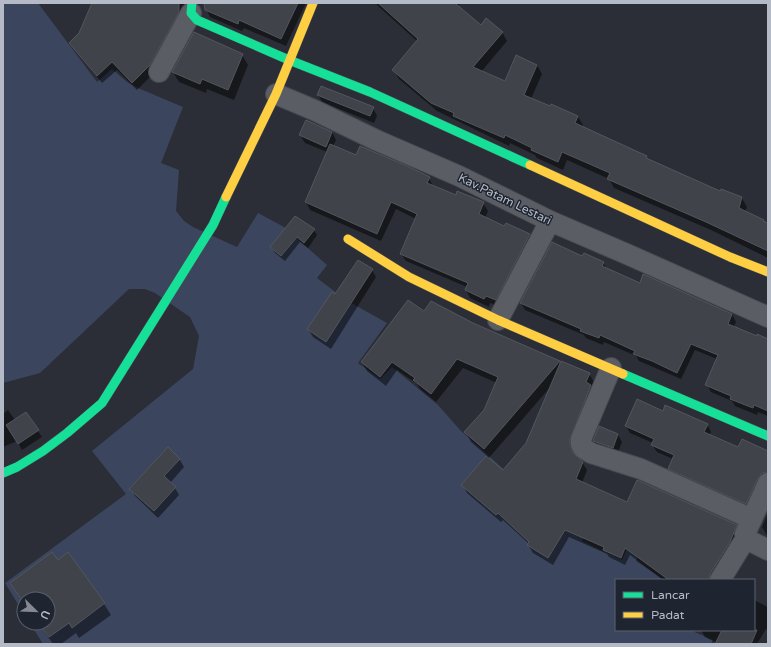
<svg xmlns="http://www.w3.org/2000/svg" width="771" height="647" viewBox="0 0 771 647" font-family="'Varela Round',sans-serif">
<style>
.water{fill:#3b465e}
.shadow{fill:#0007;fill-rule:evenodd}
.building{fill:#40434a;stroke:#52565d}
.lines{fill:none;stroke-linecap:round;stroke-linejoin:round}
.street-casing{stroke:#47494f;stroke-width:22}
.fast-casing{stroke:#47494f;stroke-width:10}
.slow-casing{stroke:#47494f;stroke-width:10}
.street{stroke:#5a5d64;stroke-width:20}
.fast{stroke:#16e098;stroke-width:9}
.slow{stroke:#ffcf43;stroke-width:9}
.labels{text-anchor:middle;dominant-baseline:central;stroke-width:3;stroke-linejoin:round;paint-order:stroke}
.street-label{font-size:12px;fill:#b5bac7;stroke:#1e2430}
</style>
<rect width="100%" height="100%" fill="#2b2e36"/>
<path class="water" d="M 3,3 L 38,3 L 97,82 L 112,69 L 127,82 L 138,88 L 183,107 L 161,163 L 179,170 L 176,211 L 184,221 L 193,227 L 237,247 L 258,213 L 284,227 L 327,265 L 317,278 L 346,300 L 387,323 L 358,363 L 380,379 L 392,367 L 438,405 L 460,430 L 521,485 L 587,527 L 582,541 L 622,560 L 642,515 L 653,521 L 636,561 L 664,580 L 616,580 L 616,630 L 690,630 L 713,640 L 711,644 L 43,644 L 30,623 L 48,623 L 48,599 L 24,599 L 24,614 L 5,583 L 126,494 L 92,451 L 193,369 L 199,336 L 190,317 L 155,293 L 145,289 L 129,289 L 40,373 L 3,383 Z"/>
<path class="shadow" d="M 92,3 L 187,3 L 154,73 L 137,90 L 117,70 L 102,83 L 75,50 L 70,43 L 80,34 Z
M 205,3 L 306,3 L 286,46 L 244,28 L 242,31 L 210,17 L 206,9 Z
M 376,3 L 461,3 L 458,6 L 481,26 L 502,32 L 507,41 L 481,72 L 505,83 L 537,65 L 542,74 L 531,99 L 578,117 L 583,125 L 582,128 L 646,157 L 649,161 L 720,193 L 721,190 L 742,198 L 747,207 L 745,212 L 768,224 L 768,258 L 711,230 L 614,188 L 609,179 L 567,160 L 563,170 L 537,158 L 535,155 L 510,143 L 509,146 L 437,111 L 399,79 L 394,70 L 418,42 L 378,6 Z
M 242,55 L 248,65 L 234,100 L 207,89 L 206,93 L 179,82 L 173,72 Z
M 318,95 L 373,108 L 377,116 L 374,123 L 322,102 Z
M 332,132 L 336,140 L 333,146 L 356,156 L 429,178 L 433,186 L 456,197 L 483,203 L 488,211 L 485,218 L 505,227 L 530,235 L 534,242 L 500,307 L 490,303 L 489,307 L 470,298 L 466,290 L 467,287 L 406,261 L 401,254 L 416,219 L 396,209 L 381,241 L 310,210 L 306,202 L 327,152 L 305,143 L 300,135 Z
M 314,230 L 317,235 L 308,248 L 300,242 L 285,261 L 275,253 L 271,247 Z
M 583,257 L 603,263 L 607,269 L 640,284 L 732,314 L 736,322 L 733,328 L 768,340 L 768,416 L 758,412 L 757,415 L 735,406 L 732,401 L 711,392 L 707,385 L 717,359 L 695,350 L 681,379 L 639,361 L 636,356 L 604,342 L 603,345 L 586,338 L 584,335 L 525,310 L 521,303 Z
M 372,270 L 376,277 L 331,349 L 313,337 L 308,329 L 336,295 Z
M 424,313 L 472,324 L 559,362 L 561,365 L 589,374 L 594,382 L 591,388 L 595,394 L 574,447 L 575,456 L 582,462 L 587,470 L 582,483 L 628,503 L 736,525 L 740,533 L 716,580 L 663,580 L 630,555 L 625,565 L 609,557 L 607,554 L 569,537 L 553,565 L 533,553 L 528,545 L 529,544 L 503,520 L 501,522 L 467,493 L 463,485 L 487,456 L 471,442 L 466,432 L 485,411 L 497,383 L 463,368 L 436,402 L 420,389 L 417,384 L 397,370 L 386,386 L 367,371 L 362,362 ZM 552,385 L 527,444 L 503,472 L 488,459 Z
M 8,410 L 15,420 L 38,431 L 42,437 L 22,450 L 17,441 L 3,447 L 3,414 Z
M 663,412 L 707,424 L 711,432 L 709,436 L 738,449 L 768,452 L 768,480 L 750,510 L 673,476 L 669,468 L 673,459 L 657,452 L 652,445 L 653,443 L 630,433 L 626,426 Z
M 618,435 L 622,442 L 617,455 L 598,448 L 594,441 Z
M 168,449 L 180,460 L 184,467 L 170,483 L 175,488 L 179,495 L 158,518 L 135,496 L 131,489 Z
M 768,513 L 768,535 L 766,534 L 762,527 Z
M 68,554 L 104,604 L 111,615 L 79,638 L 76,633 L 61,644 L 53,644 L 38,623 L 48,623 L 48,599 L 24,599 L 24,604 L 11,583 L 58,561 Z
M 754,600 L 768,607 L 768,630 L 766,629 L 757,644 L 716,644 L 717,643 L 705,637 L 701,630 L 754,630 Z"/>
<path class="building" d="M 92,3 L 179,3 L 179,12 L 150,65 L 132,83 L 112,62 L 97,76 L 69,43 L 79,33 Z
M 204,3 L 298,3 L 281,39 L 239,20 L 238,24 L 205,10 Z
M 378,3 L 455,3 L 481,25 L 486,18 L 503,32 L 473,67 L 505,81 L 516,55 L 537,65 L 524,95 L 550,106 L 551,104 L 578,116 L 575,123 L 647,156 L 646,158 L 720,191 L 721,189 L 742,197 L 739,208 L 764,220 L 763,221 L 768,223 L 768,251 L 706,222 L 607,179 L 610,173 L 562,152 L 558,162 L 531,150 L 532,148 L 505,135 L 504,138 L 453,116 L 454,113 L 431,103 L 392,70 L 418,39 Z
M 194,32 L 243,54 L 228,90 L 202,79 L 200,84 L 172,72 Z
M 321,86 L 374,107 L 370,116 L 317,95 Z
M 306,120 L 332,132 L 326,147 L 299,135 Z
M 330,144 L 356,155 L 360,146 L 405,165 L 430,177 L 427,183 L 456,195 L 457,191 L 484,202 L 479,214 L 504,226 L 506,223 L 530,234 L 496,300 L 486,296 L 484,299 L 465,290 L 468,283 L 400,254 L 417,214 L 391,202 L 377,234 L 305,202 Z
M 295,216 L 315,229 L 304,243 L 297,237 L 281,256 L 270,247 Z
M 552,242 L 582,256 L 584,253 L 604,262 L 602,266 L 640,283 L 643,274 L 732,314 L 728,324 L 757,336 L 757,334 L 768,339 L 768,411 L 754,405 L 753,408 L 730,399 L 731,396 L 705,385 L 718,355 L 691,344 L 677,373 L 652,361 L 633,354 L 635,351 L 600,335 L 599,338 L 580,331 L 581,329 L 520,303 Z
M 358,260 L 373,269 L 326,342 L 307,329 L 332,292 L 335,294 Z
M 408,300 L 424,311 L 431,301 L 473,323 L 560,361 L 484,449 L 464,432 L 484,410 L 498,377 L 457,359 L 431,394 L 413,380 L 415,378 L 392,362 L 380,377 L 361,362 Z
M 561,361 L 590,373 L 586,382 L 591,385 L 570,439 L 570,444 L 573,453 L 583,462 L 576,479 L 627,502 L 637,480 L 737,525 L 730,542 L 710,574 L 709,580 L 669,580 L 625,548 L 621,558 L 603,550 L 604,547 L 565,530 L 548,558 L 527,545 L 529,542 L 498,513 L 496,515 L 461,485 L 486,456 L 503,470 L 526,443 Z
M 637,399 L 663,411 L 665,405 L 708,424 L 704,432 L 738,447 L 742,439 L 768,451 L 768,472 L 762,473 L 758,478 L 746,504 L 668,469 L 674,455 L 651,445 L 654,439 L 625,426 Z
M 26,412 L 39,430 L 18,444 L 6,425 Z
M 599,426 L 618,434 L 613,448 L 593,441 Z
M 168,447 L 180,459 L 164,476 L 176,487 L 154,511 L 129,489 Z
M 52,552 L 58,560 L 68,552 L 105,603 L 72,628 L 69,623 L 49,637 L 38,623 L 48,623 L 48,599 L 24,599 L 24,603 L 10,583 Z
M 722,630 L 757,630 L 751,644 L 715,644 Z"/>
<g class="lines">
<g class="street-casing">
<path id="street" d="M 159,72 L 191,13
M 276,94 L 314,110 L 376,140 L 459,176 L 550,221 L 629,255 L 768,317
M 498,320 L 550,221
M 611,368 L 581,439 L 581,444 L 583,448 L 591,453 L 641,469 L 752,519
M 768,483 L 745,534 L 746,538 L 748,540 L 768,550
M 720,580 L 746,538"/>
</g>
<g class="fast-casing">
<path id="fast" d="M 192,3 L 191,13 L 197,20 L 289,60 L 370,92 L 530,165
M 623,374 L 768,436
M 3,473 L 17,467 L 43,451 L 67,433 L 102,403 L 213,225 L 226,197"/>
</g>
<g class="slow-casing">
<path id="slow" d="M 530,165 L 730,257 L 768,272
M 226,197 L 276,94 L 313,3
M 348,239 L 409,277 L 498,320 L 623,374"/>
</g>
<use href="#street" class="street"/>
<use href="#fast" class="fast"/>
<use href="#slow" class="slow"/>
</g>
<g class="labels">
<g class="street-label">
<text transform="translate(505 199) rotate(26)">Kav.Patam Lestari</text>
</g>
</g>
<rect width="771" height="647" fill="none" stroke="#b5bac7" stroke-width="8"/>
<rect x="615" y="579" width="140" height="52" fill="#1e2430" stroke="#5a606c"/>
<rect x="623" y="592" width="20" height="6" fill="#16e098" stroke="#5a606c"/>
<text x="651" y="599" font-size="12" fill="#b5bac7">Lancar</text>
<rect x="623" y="612" width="20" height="6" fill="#ffcf43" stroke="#5a606c"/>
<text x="651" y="619" font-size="12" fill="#b5bac7">Padat</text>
<g transform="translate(36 611) rotate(113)"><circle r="19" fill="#1e2430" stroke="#5a606c"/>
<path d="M0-3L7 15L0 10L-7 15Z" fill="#858994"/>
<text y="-6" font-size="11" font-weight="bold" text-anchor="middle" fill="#b5bac7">U</text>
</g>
</svg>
